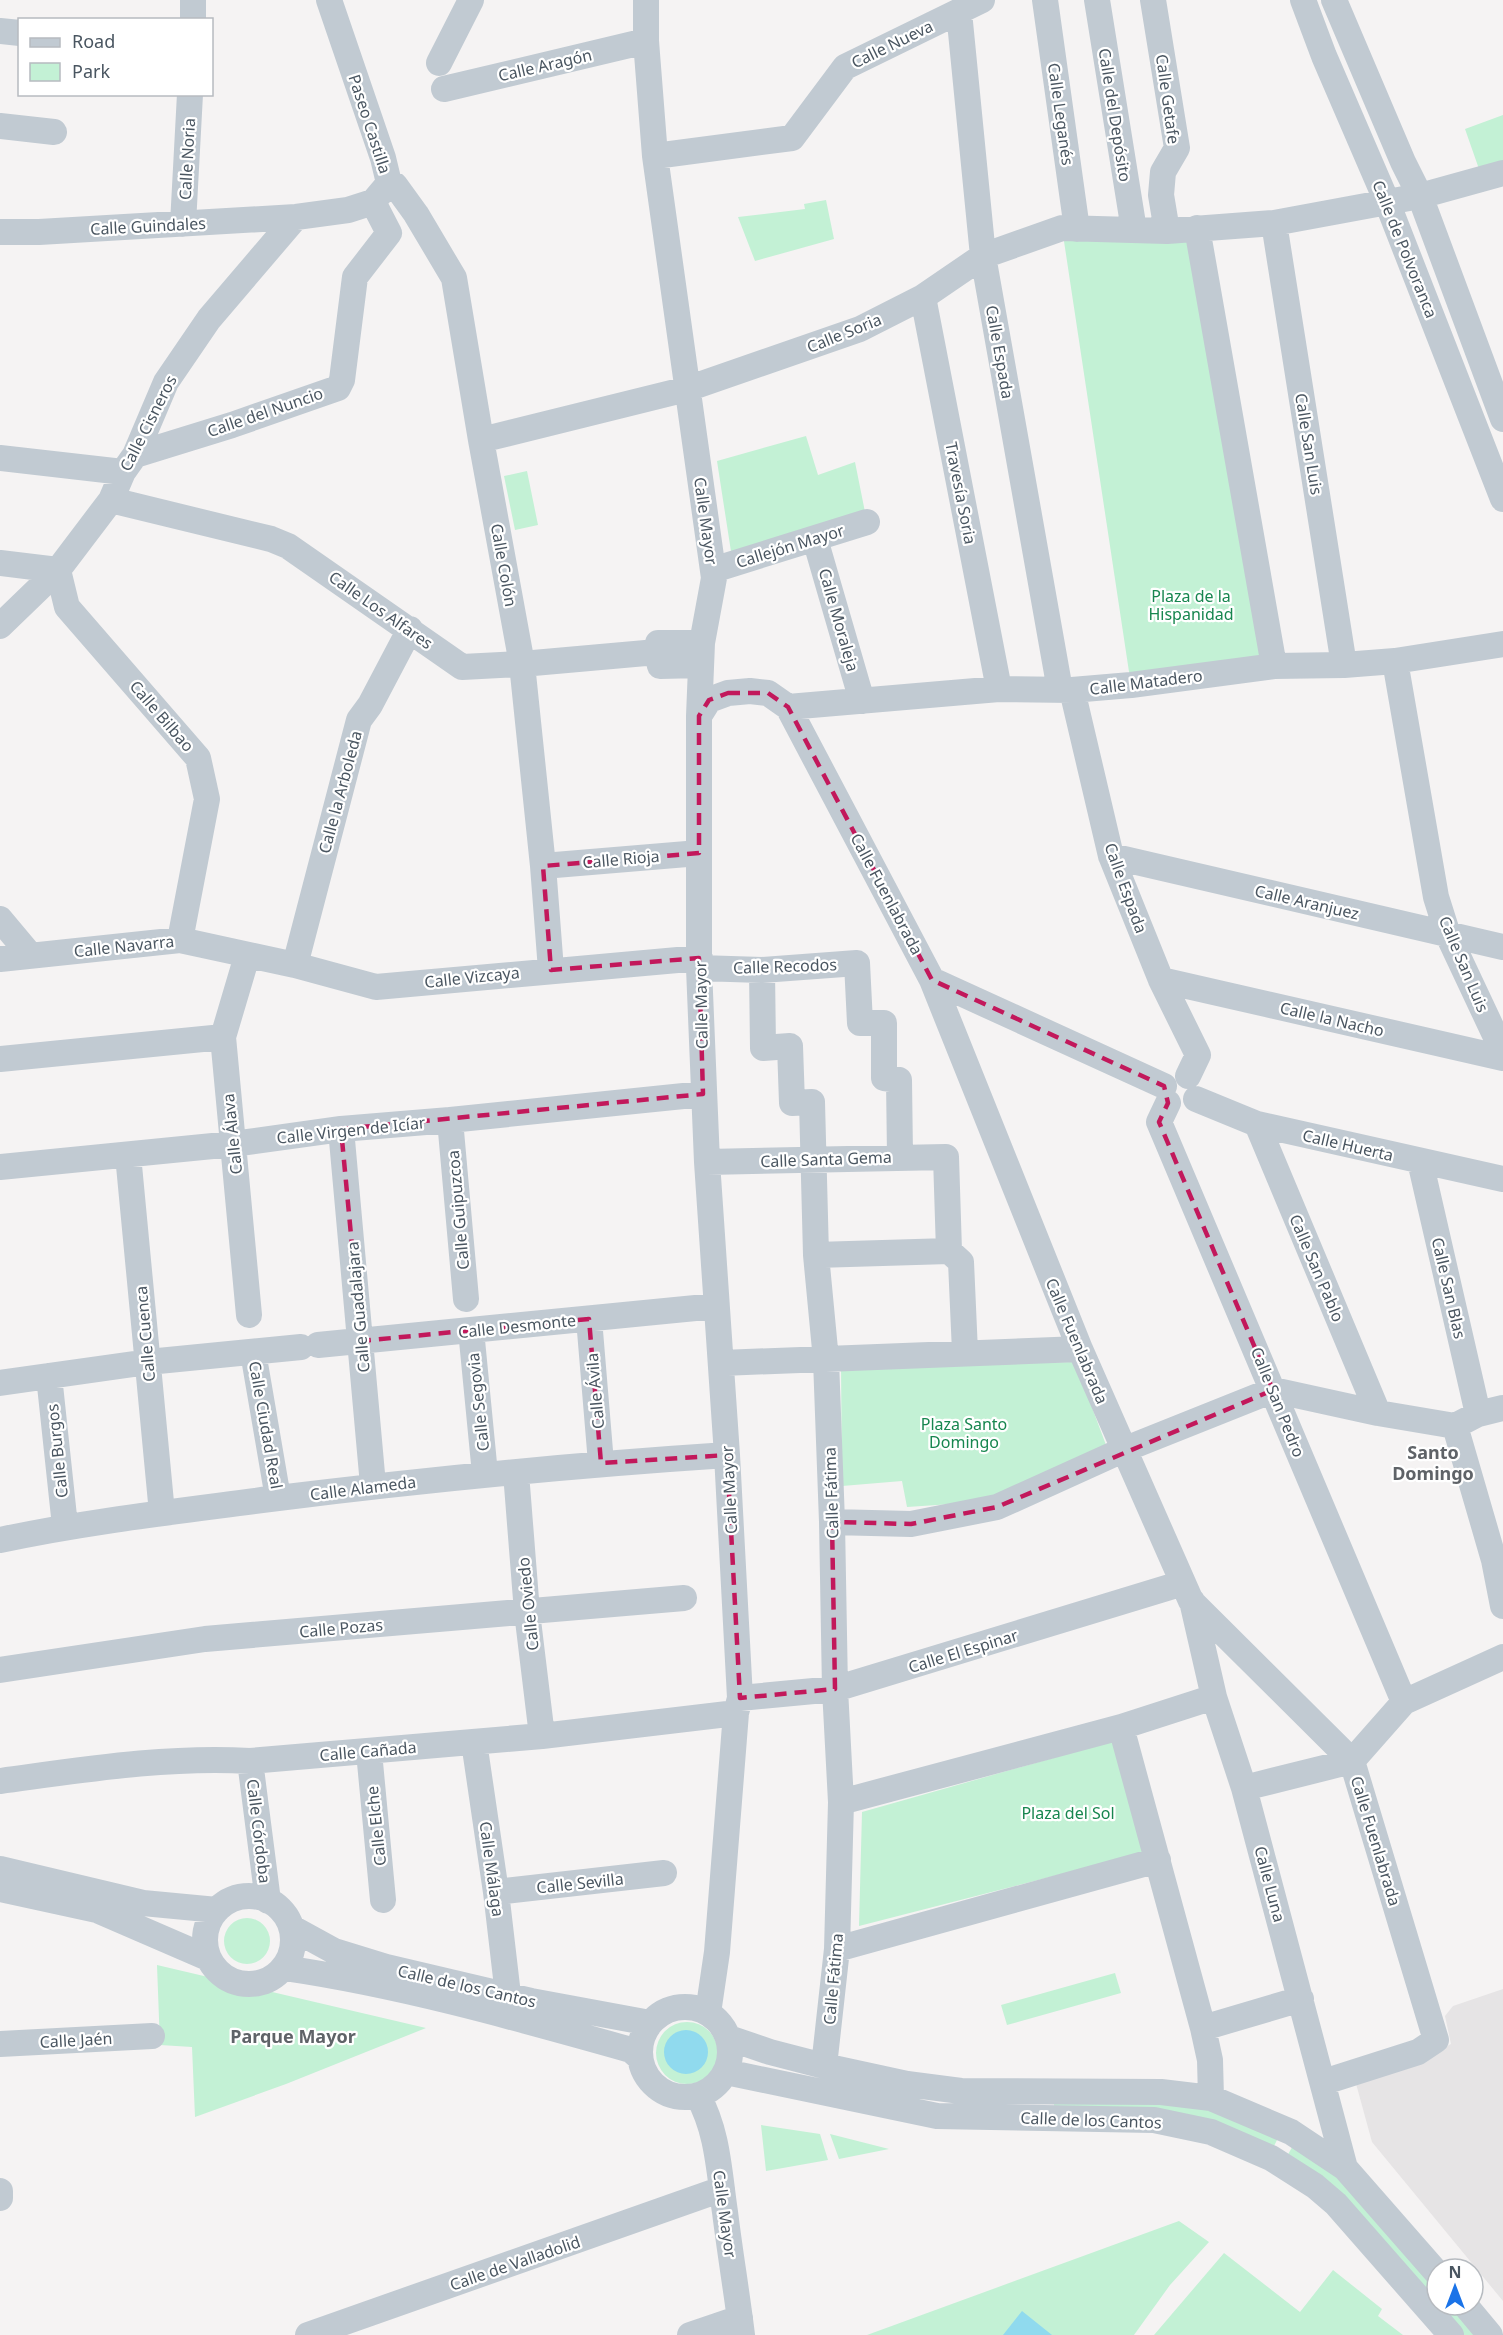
<svg xmlns="http://www.w3.org/2000/svg" width="1503" height="2335" viewBox="0 0 1503 2335" font-family="'Noto Sans',sans-serif">
<style>
.education{fill:#e6e4e5}
.green{fill:#c3f1d5}
.water{fill:#90daee}
.lines{fill:none;stroke-linecap:round;stroke-linejoin:round}
.street{stroke:#c1cad2;stroke-width:26}
.marked{fill:none;stroke:#c2185b;stroke-width:4.5;stroke-dasharray:12 8;stroke-linejoin:round}
.labels{text-anchor:middle;dominant-baseline:central;stroke-width:4.5;stroke-linejoin:round;paint-order:stroke}
.street-label{font-size:16px;fill:#4a5661;stroke:#fff}
.park-label{font-size:16px;fill:#17864f;stroke:#fff}
.neighbourhood-label{font-size:18px;font-weight:bold;fill:#5f6368;stroke:#fff}
</style>
<rect width="100%" height="100%" fill="#f5f3f3"/>
<path class="education" d="M 1503,1989 L 1503,2301 L 1372,2142 L 1355,2080 L 1420,2060 L 1451,2044 L 1445,2016 L 1453,2006 Z"/>
<path class="green" d="M 1503,115 L 1503,162 L 1479,169 L 1465,129 Z
M 826,200 L 834,239 L 755,261 L 738,217 L 805,209 L 804,204 Z
M 1062,228 L 1197,228 L 1274,666 L 1131,685 Z
M 806,436 L 818,475 L 855,462 L 866,517 L 732,558 L 717,461 Z
M 527,471 L 538,525 L 515,530 L 504,476 Z
M 1075,1362 L 1106,1445 L 982,1502 L 907,1507 L 902,1481 L 842,1486 L 841,1366 Z
M 1113,1741 L 1147,1852 L 859,1926 L 862,1812 Z
M224 1941a23 23 0 1 1 46 0a23 23 0 1 1-46 0Z
M 157,1965 L 426,2028 L 286,2084 L 195,2117 L 192,2047 L 160,2045 Z
M 1115,1973 L 1121,1993 L 1007,2025 L 1001,2005 Z
M656 2053a31 31 0 1 1 62 0a31 31 0 1 1-62 0Z
M 1054,2095 L 1206,2105 L 1280,2134 L 1273,2148 L 1054,2111 Z
M 761,2125 L 820,2134 L 828,2160 L 766,2171 Z
M 830,2134 L 889,2149 L 839,2159 Z
M 1295,2142 L 1321,2159 L 1437,2283 L 1437,2305 L 1456,2305 L 1481,2335 L 1456,2335 L 1286,2158 Z
M 1179,2221 L 1209,2242 L 1170,2285 L 1134,2335 L 867,2335 Z
M 1224,2253 L 1300,2312 L 1333,2270 L 1382,2309 L 1378,2316 L 1403,2335 L 1154,2335 Z"/>
<path class="water" d="M664 2052a22 22 0 1 1 44 0a22 22 0 1 1-44 0Z
M 1022,2311 L 1052,2335 L 1003,2335 Z"/>
<g class="lines">
<path class="street" d="M 646,0 L 646,41 L 655,156 L 714,578 L 702,643 L 699,716 L 699,968 L 707,1162 L 727,1455 L 740,1698 L 736,1713 L 717,1952 L 708,2013
M 1045,0 L 1077,229
M 1097,0 L 1134,230
M 1153,0 L 1177,148 L 1163,172 L 1161,195 L 1167,231
M 1303,0 L 1324,56 L 1387,202 L 1503,499
M 1334,0 L 1403,162 L 1420,196 L 1503,419
M 959,12 L 983,256 L 1060,690
M 193,20 L 193,0
M 0,31 L 20,33
M 439,63 L 471,0
M 444,89 L 646,41
M 0,126 L 54,132
M 655,156 L 792,138 L 845,67 L 982,0
M 389,183 L 395,185 L 416,214 L 454,278 L 481,440 L 522,664 L 543,866 L 551,970
M 1274,223 L 1344,665
M 183,224 L 190,94
M 1197,228 L 1274,666
M 0,232 L 39,232 L 296,217 L 348,210 L 373,202 L 389,183 L 383,158 L 329,0
M 923,297 L 999,689
M 481,440 L 687,389 L 860,329 L 923,297 L 983,256 L 1062,228 L 1167,231 L 1274,223 L 1420,196 L 1503,173
M 135,455 L 232,425 L 338,388 L 342,380 L 355,277 L 389,233 L 373,202
M 0,458 L 123,472
M 111,500 L 271,539 L 288,546 L 462,667 L 522,664 L 657,652 L 658,643 L 702,643
M 815,539 L 862,701
M 0,563 L 58,570 L 67,607 L 198,758 L 207,799 L 180,940
M 713,570 L 867,522
M 0,626 L 58,570 L 111,500 L 123,472 L 135,455 L 166,382 L 209,319 L 296,217
M 657,652 L 660,666 L 701,665
M 1395,661 L 1436,897 L 1448,935 L 1503,1052
M 1072,690 L 1111,856 L 1161,980 L 1198,1055 L 1188,1076
M 788,707 L 999,689 L 1072,690 L 1131,685 L 1274,666 L 1344,665 L 1395,661 L 1503,644
M 699,716 L 709,700 L 728,693 L 750,691 L 768,693 L 788,707 L 932,980 L 1080,1349 L 1191,1601 L 1352,1761 L 1436,2040 L 1418,2052 L 1324,2082
M 1111,856 L 1503,947
M 543,866 L 699,853
M 0,919 L 31,956
M 247,956 L 223,1037 L 249,1315
M 0,959 L 180,940 L 295,965 L 376,987 L 700,958
M 295,965 L 359,720 L 370,705 L 410,629
M 699,968 L 762,970 L 857,963 L 860,1023 L 884,1023 L 884,1078 L 899,1080 L 900,1156
M 762,970 L 763,1048 L 790,1046 L 792,1103 L 812,1102 L 816,1255 L 826,1360 L 832,1522 L 835,1689 L 841,1802 L 837,1949 L 824,2066
M 932,980 L 1164,1086
M 1161,980 L 1503,1058
M 0,1059 L 223,1037
M 1196,1099 L 1257,1124 L 1503,1179
M 1168,1103 L 1159,1122 L 1404,1702
M 450,1120 L 466,1299
M 1257,1124 L 1378,1413
M 341,1129 L 373,1485
M 128,1155 L 162,1513
M 1420,1161 L 1478,1414
M 707,1162 L 946,1157 L 949,1251 L 961,1262 L 965,1352
M 0,1167 L 233,1144 L 341,1129 L 450,1120 L 703,1094
M 816,1255 L 949,1251
M 589,1319 L 601,1463
M 471,1330 L 485,1474
M 318,1345 L 716,1306
M 253,1352 L 278,1498
M 722,1363 L 1080,1349
M 49,1376 L 65,1526
M 0,1383 L 148,1362 L 301,1347
M 1455,1426 L 1494,1560 L 1503,1606
M 516,1473 L 527,1612 L 542,1736
M 832,1522 L 911,1524 L 997,1507 L 1123,1450 L 1273,1390 L 1378,1413 L 1455,1426 L 1478,1414 L 1503,1408
M 0,1540 C 89,1521 180,1511 270,1499 C 422,1480 574,1465 727,1455
M 1192,1601 L 1214,1697 L 1244,1788 L 1345,2168
M 0,1670 L 205,1639 L 684,1598
M 740,1698 L 835,1689 L 1183,1583
M 474,1742 L 496,1892 L 508,1995
M 369,1752 L 383,1900
M 250,1761 L 268,1901
M 0,1781 C 82,1770 167,1756 250,1761 L 542,1736 L 736,1713
M 1244,1788 L 1352,1761 L 1404,1702 L 1503,1657
M 841,1802 L 1121,1727
M 0,1869 L 143,1903 L 217,1910
M 0,1889 L 97,1910 L 208,1958
M 496,1892 L 664,1873
M205 1940a44 44 0 1 1 88 0a44 44 0 1 1-88 0Z
M 292,1928 L 334,1951 L 386,1967 L 531,2001 L 650,2023
M 837,1949 L 1158,1860
M 284,1968 C 401,1985 517,2018 631,2050 L 640,2058
M640 2052a45 45 0 1 1 90 0a45 45 0 1 1-90 0Z
M 1203,2028 L 1301,1999
M 729,2038 L 770,2052 L 824,2066 L 907,2084 L 961,2091 L 1161,2092 L 1211,2098 L 1291,2132 L 1345,2168 L 1437,2273
M 0,2044 L 152,2036
M 726,2072 L 937,2116 L 1154,2120 L 1211,2132 L 1271,2158 L 1315,2186 L 1336,2204 L 1451,2335
M 698,2096 C 718,2132 719,2172 725,2212 C 730,2253 737,2294 742,2335
M 1211,2098 L 1210,2060 L 1203,2028 L 1121,1727 L 1214,1697
M 0,2191 L 0,2198
M 1465,2305 L 1490,2335
M 308,2335 L 722,2189
M 690,2335 L 740,2318"/>
</g>
<path class="marked" d="M 728,693 L 768,693 L 788,707 L 932,980 L 1164,1086 L 1168,1103 L 1159,1122 L 1273,1390 L 997,1507 L 911,1524 L 832,1522 L 835,1689 L 740,1698 L 727,1455 L 601,1463 L 589,1319 L 361,1341 L 341,1129 L 703,1094 L 699,958 L 551,970 L 543,866 L 699,853 L 699,716 L 709,700 Z"/>
<g class="labels">
<g class="street-label">
<text transform="translate(892 44) rotate(-26)">Calle Nueva</text>
<text transform="translate(545 65) rotate(-13)">Calle Aragón</text>
<text transform="translate(1168 99) rotate(82)">Calle Getafe</text>
<text transform="translate(1061 114) rotate(82)">Calle Leganés</text>
<text transform="translate(1115 115) rotate(81)">Calle del Depósito</text>
<text transform="translate(370 124) rotate(72)">Paseo Castilla</text>
<text transform="translate(187 159) rotate(-87)">Calle Noria</text>
<text transform="translate(148 226) rotate(-3)">Calle Guindales</text>
<text transform="translate(1405 249) rotate(68)">Calle de Polvoranca</text>
<text transform="translate(844 333) rotate(-22)">Calle Soria</text>
<text transform="translate(1000 352) rotate(80)">Calle Espada</text>
<text transform="translate(265 412) rotate(-19)">Calle del Nuncio</text>
<text transform="translate(148 423) rotate(-63)">Calle Cisneros</text>
<text transform="translate(1309 444) rotate(81)">Calle San Luis</text>
<text transform="translate(961 493) rotate(79)">Travesía Soria</text>
<text transform="translate(706 521) rotate(82)">Calle Mayor</text>
<text transform="translate(790 546) rotate(-17)">Callejón Mayor</text>
<text transform="translate(504 565) rotate(80)">Calle Colón</text>
<text transform="translate(381 610) rotate(35)">Calle Los Alfares</text>
<text transform="translate(839 620) rotate(74)">Calle Moraleja</text>
<text transform="translate(1146 682) rotate(-7)">Calle Matadero</text>
<text transform="translate(162 716) rotate(49)">Calle Bilbao</text>
<text transform="translate(340 792) rotate(-75)">Calle la Arboleda</text>
<text transform="translate(621 859) rotate(-5)">Calle Rioja</text>
<text transform="translate(1126 888) rotate(70)">Calle Espada</text>
<text transform="translate(887 894) rotate(62)">Calle Fuenlabrada</text>
<text transform="translate(1307 902) rotate(13)">Calle Aranjuez</text>
<text transform="translate(124 946) rotate(-6)">Calle Navarra</text>
<text transform="translate(1464 964) rotate(67)">Calle San Luis</text>
<text transform="translate(785 966) rotate(-2)">Calle Recodos</text>
<text transform="translate(472 977) rotate(-6)">Calle Vizcaya</text>
<text transform="translate(701 1005) rotate(-91)">Calle Mayor</text>
<text transform="translate(1332 1019) rotate(13)">Calle la Nacho</text>
<text transform="translate(351 1130) rotate(-6)">Calle Virgen de Icíar</text>
<text transform="translate(232 1134) rotate(-96)">Calle Álava</text>
<text transform="translate(1348 1145) rotate(13)">Calle Huerta</text>
<text transform="translate(826 1159) rotate(-2)">Calle Santa Gema</text>
<text transform="translate(458 1210) rotate(-95)">Calle Guipuzcoa</text>
<text transform="translate(1317 1268) rotate(67)">Calle San Pablo</text>
<text transform="translate(1449 1288) rotate(77)">Calle San Blas</text>
<text transform="translate(358 1307) rotate(-95)">Calle Guadalajara</text>
<text transform="translate(517 1326) rotate(-6)">Calle Desmonte</text>
<text transform="translate(145 1334) rotate(-95)">Calle Cuenca</text>
<text transform="translate(1077 1341) rotate(67)">Calle Fuenlabrada</text>
<text transform="translate(595 1391) rotate(-95)">Calle Ávila</text>
<text transform="translate(478 1402) rotate(-96)">Calle Segovia</text>
<text transform="translate(1278 1402) rotate(68)">Calle San Pedro</text>
<text transform="translate(266 1425) rotate(80)">Calle Ciudad Real</text>
<text transform="translate(57 1451) rotate(-96)">Calle Burgos</text>
<text transform="translate(363 1488) rotate(-7)">Calle Alameda</text>
<text transform="translate(729 1490) rotate(-93)">Calle Mayor</text>
<text transform="translate(831 1493) rotate(-92)">Calle Fátima</text>
<text transform="translate(528 1604) rotate(-96)">Calle Oviedo</text>
<text transform="translate(341 1628) rotate(-5)">Calle Pozas</text>
<text transform="translate(963 1651) rotate(-17)">Calle El Espinar</text>
<text transform="translate(368 1751) rotate(-5)">Calle Cañada</text>
<text transform="translate(376 1826) rotate(-96)">Calle Elche</text>
<text transform="translate(259 1831) rotate(83)">Calle Córdoba</text>
<text transform="translate(1376 1841) rotate(73)">Calle Fuenlabrada</text>
<text transform="translate(492 1869) rotate(82)">Calle Málaga</text>
<text transform="translate(580 1883) rotate(-6)">Calle Sevilla</text>
<text transform="translate(1270 1884) rotate(75)">Calle Luna</text>
<text transform="translate(833 1979) rotate(-85)">Calle Fátima</text>
<text transform="translate(467 1986) rotate(13)">Calle de los Cantos</text>
<text transform="translate(76 2040) rotate(-3)">Calle Jaén</text>
<text transform="translate(1091 2120) rotate(2)">Calle de los Cantos</text>
<text transform="translate(725 2214) rotate(82)">Calle Mayor</text>
<text transform="translate(515 2263) rotate(-19)">Calle de Valladolid</text>
</g>
<g class="park-label">
<text x="1191" y="596">Plaza de la<tspan x="1191" dy="18">Hispanidad</tspan></text>
<text x="964" y="1424">Plaza Santo<tspan x="964" dy="18">Domingo</tspan></text>
<text x="1068" y="1813">Plaza del Sol</text>
</g>
<g class="neighbourhood-label">
<text x="1433" y="1452">Santo<tspan x="1433" dy="21">Domingo</tspan></text>
<text x="293" y="2036">Parque Mayor</text>
</g>
</g>
<rect x="18" y="18" width="195" height="78" fill="#ffffff" stroke="#b7bbc0" stroke-width="1.5"/>
<rect x="30" y="38" width="30" height="9" fill="#c1cad2" stroke="#b7bbc0" stroke-width="1.5"/>
<text x="72" y="48" font-size="18" fill="#4a5661">Road</text>
<rect x="30" y="63" width="30" height="18" fill="#c3f1d5" stroke="#b7bbc0" stroke-width="1.5"/>
<text x="72" y="78" font-size="18" fill="#4a5661">Park</text>
<g transform="translate(1455 2287)"><circle r="28" fill="#ffffff" stroke="#b7bbc0" stroke-width="1.5"/>
<path d="M0-4.5L10 22L0 15L-10 22Z" fill="#1a73e8"/>
<text y="-9" font-size="16" font-weight="bold" text-anchor="middle" fill="#4a5661">N</text>
</g>
</svg>
